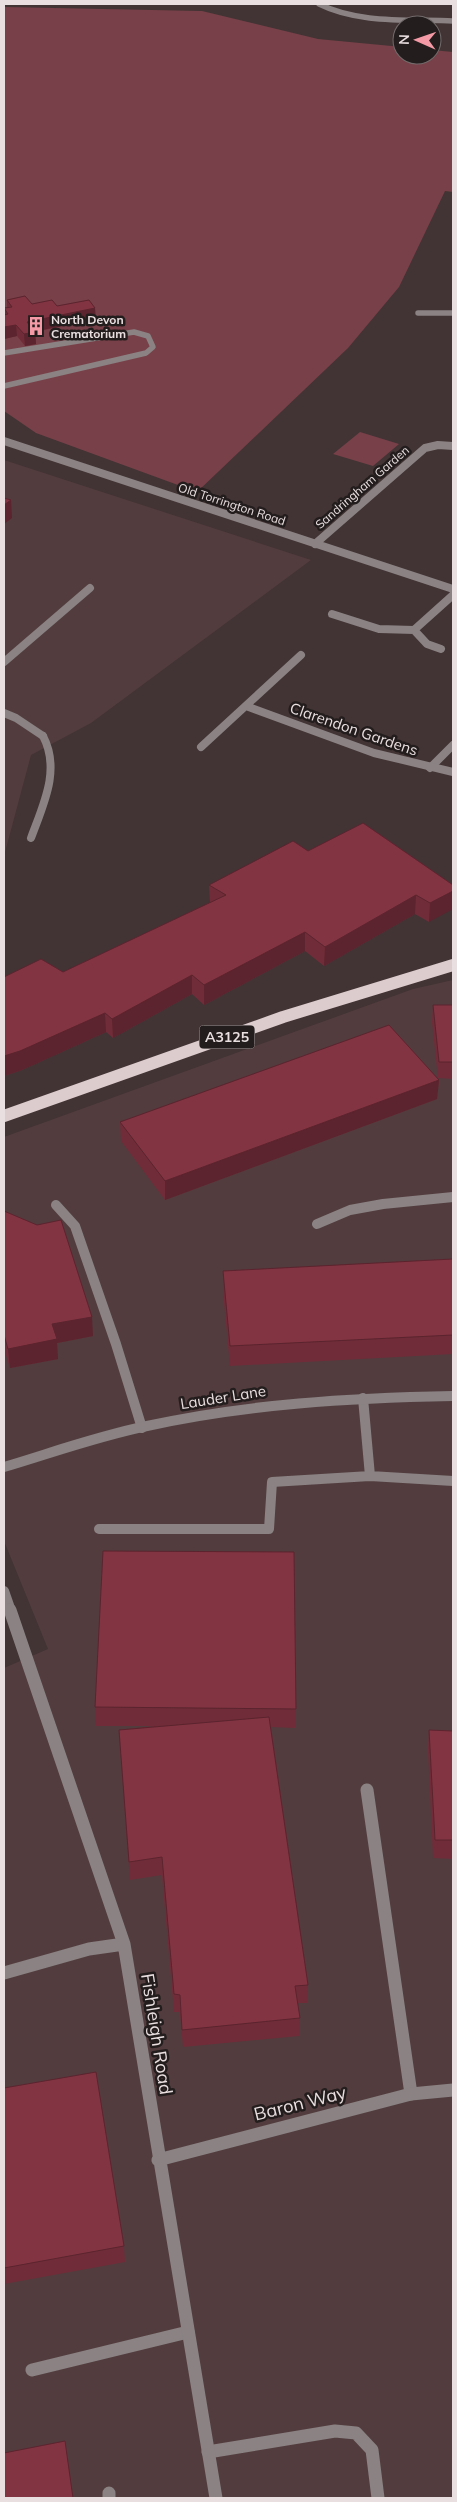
<svg xmlns="http://www.w3.org/2000/svg" width="457" height="2502" viewBox="0 0 457 2502" font-family="Mulish,sans-serif">
<style>
.built{fill:#523c3e}
.green{fill:#784048}
.lines{fill:none;stroke-linecap:round;stroke-linejoin:round}
.lane-far3{stroke:#8a8283;stroke-width:5.5}
.lane-far2{stroke:#8a8283;stroke-width:8}
.lane-far1{stroke:#8a8283;stroke-width:10}
.lane{stroke:#8a8283;stroke-width:13}
.street-far3{stroke:#8a8283;stroke-width:5.5}
.street-far2{stroke:#8a8283;stroke-width:8}
.street-far1{stroke:#8a8283;stroke-width:10}
.street{stroke:#8a8283;stroke-width:13}
.primary{stroke:#ddccce;stroke-width:12}
.wall{fill:#702d39}
.shaded-wall{fill:#5b242e}
.building{fill:#823442;stroke:#5b242e}
.labels{text-anchor:middle;dominant-baseline:central;stroke-width:5;stroke-linejoin:round;paint-order:stroke}
.far-poi-label{font-size:12px;font-weight:bold;fill:#e9dfe0;stroke:#231d1d;text-anchor:start}
.far-street-label{font-size:12px;fill:#e9dfe0;stroke:#231d1d}
.shield{fill:#231d1d;stroke:#aea5a6;stroke-width:1}
.shield-label{font-size:14px;font-weight:bold;fill:#e9dfe0}
.street-label{font-size:15px;fill:#e9dfe0;stroke:#231d1d}
.near-street-label{font-size:18px;fill:#e9dfe0;stroke:#231d1d}
</style>
<rect width="100%" height="100%" fill="#423334"/>
<path class="built" d="M 4,460 L 311,560 L 91,723 L 31,755 L 4,856 Z
M 453,980 L 453,2498 L 4,2498 L 4,1668 L 48,1649 L 4,1541 L 4,1137 L 413,989 Z"/>
<path class="green" d="M 4,7 L 202,11 L 318,39 L 402,47 L 402,55 L 432,55 L 432,50 L 453,52 L 453,192 L 445,191 L 399,287 L 348,348 L 197,492 L 36,433 L 4,411 Z
M 360,432 L 399,444 L 373,466 L 333,454 Z"/>
<g class="lines">
<path class="lane-far3" d="M 4,353 L 134,332 L 148,336 L 153,347 L 146,353 L 4,386"/>
<path class="lane-far2" d="M 430,768 L 453,745
M 31,838 C 43,805 61,770 43,736"/>
<path class="lane-far1" d="M 56,1205 L 75,1226 L 116,1344 L 142,1428
M 317,1224 L 350,1210 L 383,1204 L 453,1197
M 363,1398 L 370,1476
M 99,1529 L 269,1529 L 272,1482 L 370,1476 L 453,1481"/>
<path class="lane" d="M 367,1790 L 411,2094
M 32,2370 L 188,2332
M 208,2452 L 335,2431 L 356,2433 L 372,2450 L 378,2498
M 109,2493 L 109,2498"/>
<path class="street-far3" d="M 319,4 C 359,24 409,19 453,21
M 418,313 L 453,313"/>
<path class="street-far2" d="M 4,441 L 453,589
M 315,544 L 425,448 L 438,445 L 453,446
M 332,614 L 379,629 L 414,630 L 453,595
M 414,630 L 427,644 L 441,649
M 4,662 L 90,588
M 246,706 L 374,753 L 453,772
M 4,713 L 16,718 L 43,736
M 201,747 L 301,655"/>
<path class="street-far1" d="M 4,1467 C 51,1453 98,1436 147,1426 C 247,1404 350,1398 453,1396
M 4,1591 L 11,1611"/>
<path class="street" d="M 10,1610 L 124,1944 L 216,2498
M 4,1973 L 89,1949 L 124,1944
M 158,2160 L 411,2094 L 453,2090"/>
<path class="primary" d="M 4,1116 L 283,1017 L 453,965"/>
</g>
<path class="wall" d="M 7,300 L 32,304 L 57,306 L 96,319 L 35,332 L 36,344 L 25,346 L 17,336 L 4,339 L 4,308 L 7,308 Z
M 308,851 L 453,885 L 429,922 L 415,914 L 324,966 L 305,951 L 204,1005 L 192,994 L 113,1038 L 106,1032 L 22,1070 L 4,1076 L 4,977 L 63,972 L 210,903 L 209,885 Z
M 433,1005 L 453,1005 L 453,1079 L 438,1078 L 432,1022 Z
M 439,1080 L 437,1099 L 165,1200 L 121,1141 L 120,1122 Z
M 4,1211 L 93,1336 L 57,1343 L 58,1359 L 10,1368 L 4,1349 Z
M 453,1259 L 453,1354 L 230,1366 L 223,1291 L 223,1271 Z
M 95,1707 L 296,1709 L 295,1728 L 271,1727 L 308,1985 L 307,2003 L 297,2003 L 300,2018 L 299,2036 L 183,2047 L 180,2012 L 174,2012 L 162,1875 L 130,1880 L 119,1730 L 155,1726 L 96,1726 Z
M 429,1730 L 453,1731 L 453,1859 L 433,1858 L 428,1749 Z
M 4,2088 L 124,2246 L 125,2262 L 4,2284 Z"/>
<path class="shaded-wall" d="M 95,308 L 96,319 L 27,333 L 27,322 Z
M 16,325 L 17,336 L 4,339 L 4,327 Z
M 35,332 L 36,344 L 25,346 L 24,334 Z
M 11,500 L 12,518 L 4,524 L 4,505 Z
M 453,891 L 453,909 L 429,922 L 430,903 Z
M 416,895 L 415,914 L 324,966 L 325,947 Z
M 305,932 L 305,951 L 204,1005 L 204,985 Z
M 192,975 L 192,994 L 113,1038 L 112,1019 Z
M 105,1013 L 106,1032 L 22,1070 L 4,1076 L 4,1056 Z
M 439,1080 L 437,1099 L 165,1200 L 165,1181 Z
M 92,1317 L 93,1336 L 57,1343 L 58,1359 L 10,1368 L 8,1349 L 52,1324 Z"/>
<path class="building" d="M 25,296 L 32,304 L 52,300 L 57,306 L 89,300 L 95,308 L 27,322 L 35,332 L 24,334 L 16,325 L 4,327 L 4,315 L 8,314 L 4,308 L 12,307 L 7,300 Z
M 4,498 L 11,500 L 4,505 Z
M 363,823 L 453,885 L 453,891 L 430,903 L 416,895 L 325,947 L 305,932 L 204,985 L 192,975 L 112,1019 L 105,1013 L 20,1051 L 4,1056 L 4,977 L 41,959 L 63,972 L 226,895 L 209,885 L 293,841 L 308,851 Z
M 433,1005 L 453,1005 L 453,1062 L 439,1062 Z
M 389,1025 L 439,1080 L 165,1181 L 120,1122 Z
M 4,1211 L 37,1225 L 61,1220 L 92,1317 L 52,1324 L 57,1339 L 8,1349 L 4,1335 Z
M 453,1259 L 453,1335 L 230,1346 L 223,1271 Z
M 103,1551 L 294,1552 L 296,1709 L 95,1707 Z
M 269,1717 L 308,1985 L 295,1986 L 300,2018 L 182,2030 L 180,1995 L 174,1994 L 162,1857 L 129,1862 L 119,1730 Z
M 429,1730 L 453,1731 L 453,1840 L 435,1840 Z
M 96,2072 L 124,2246 L 4,2268 L 4,2088 Z
M 65,2441 L 73,2498 L 4,2498 L 4,2453 Z"/>
<defs>
<g id="building-bare" transform="scale(1.5)"><path d="M-4-6H4V6H1V3H-1V6H-4ZM-2.5-4.3h1.7v1.8h-1.7ZM.8-4.3h1.7v1.8H.8ZM-2.5-1h1.7V.8h-1.7ZM.8-1h1.7V.8H.8Z" fill="#f49aa6" stroke="#231d1d" stroke-width="2.5" paint-order="stroke"/></g>
</defs>
<g fill-rule="evenodd">
<use href="#building-bare" x="36" y="326"/>
</g>
<g class="labels">
<g class="far-poi-label">
<text x="51" y="319">North Devon<tspan x="51" dy="14">Crematorium</tspan></text>
</g>
<g class="far-street-label">
<text transform="translate(362 487) rotate(-41)">Sandringham Garden</text>
<text transform="translate(232 504) rotate(18)">Old Torrington Road</text>
</g>
<rect class="shield" x="199.5" y="1025.5" width="55" height="23" rx="4"/>
<g class="shield-label">
<text x="227" y="1037">A3125</text>
</g>
<g class="street-label">
<text transform="translate(354 729) rotate(19)">Clarendon Gardens</text>
<text transform="translate(223 1397) rotate(-9)">Lauder Lane</text>
</g>
<g class="near-street-label">
<text transform="translate(157 2034) rotate(81)">Fishleigh Road</text>
<text transform="translate(300 2103) rotate(-14)">Baron Way</text>
</g>
</g>
<rect width="457" height="2502" fill="none" stroke="#e9dfe0" stroke-width="10"/>
<g transform="translate(417 40) rotate(272)"><circle r="24" fill="#231d1d" stroke="#726b6b"/>
<path d="M0-4L9 19L0 12L-9 19Z" fill="#f49aa6"/>
<text y="-8" font-size="14" font-weight="bold" text-anchor="middle" fill="#e9dfe0">N</text>
</g>
</svg>
